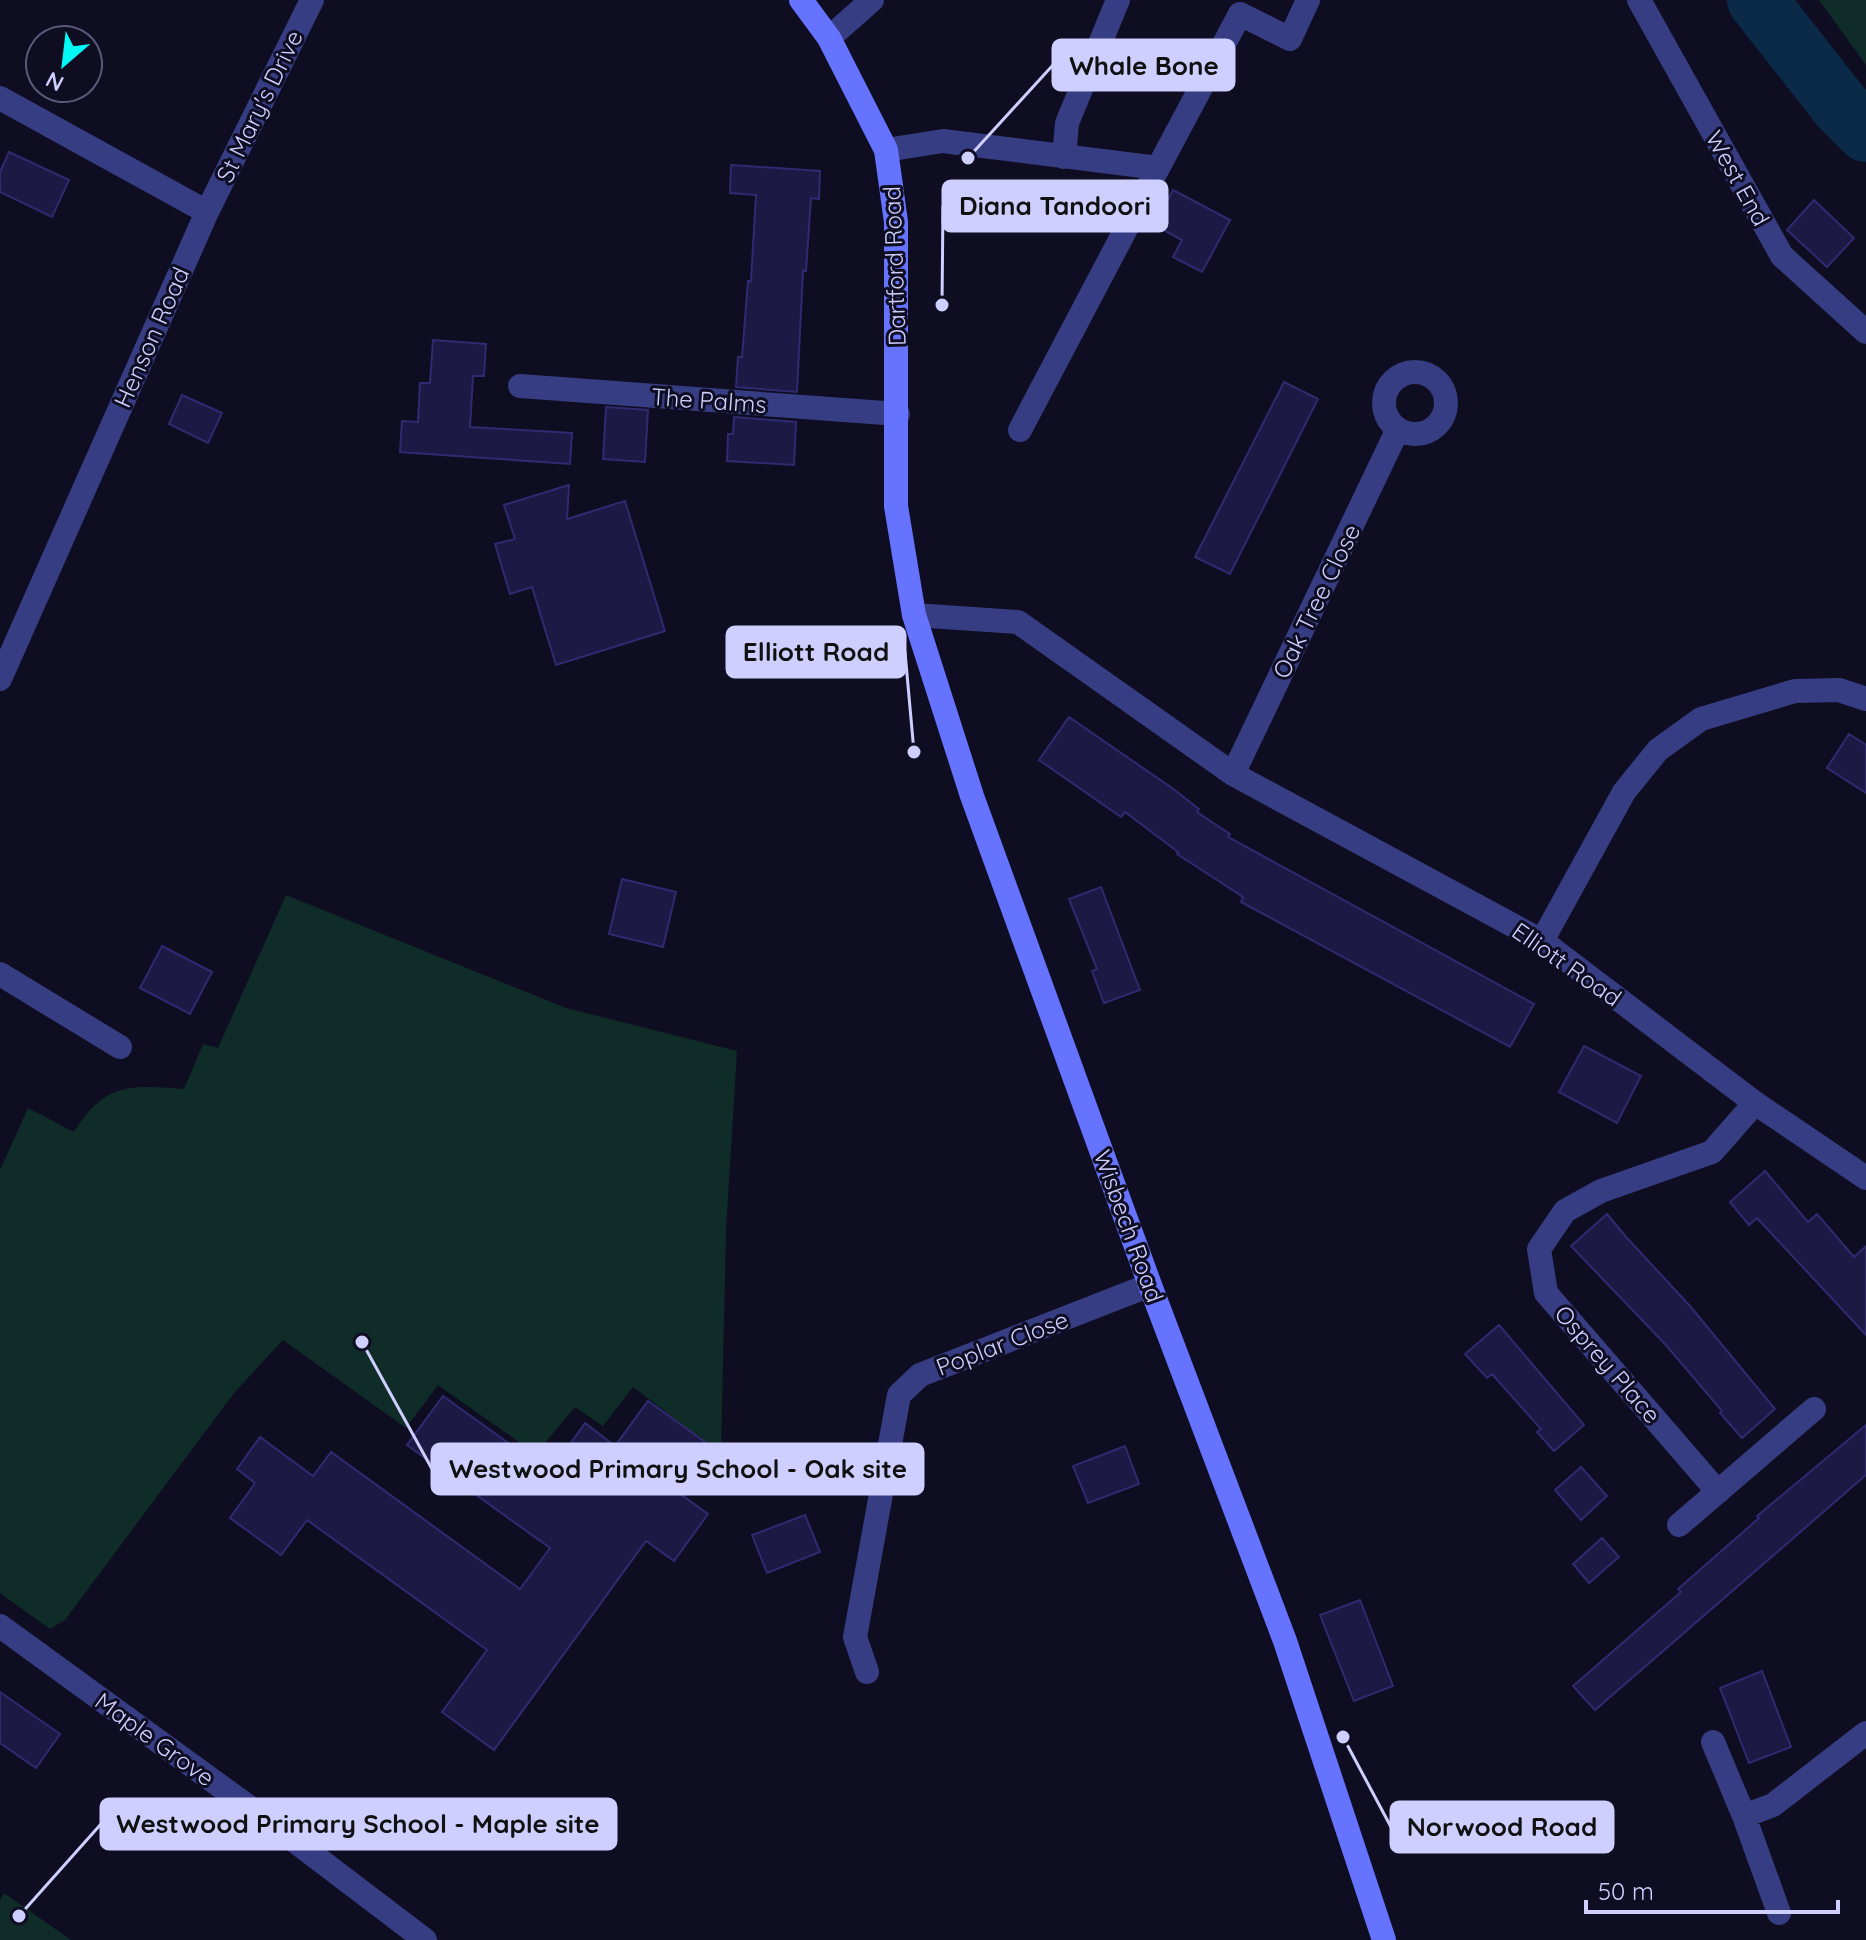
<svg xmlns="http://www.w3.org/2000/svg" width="1866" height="1940" viewBox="0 0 1866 1940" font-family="Quicksand,sans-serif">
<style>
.green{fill:#102c28}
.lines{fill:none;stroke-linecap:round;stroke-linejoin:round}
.river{stroke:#0b2a48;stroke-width:60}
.building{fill:#1c1944;stroke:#302a70;stroke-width:2}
.street{stroke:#373d82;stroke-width:24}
.secondary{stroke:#6573ff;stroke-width:24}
.labels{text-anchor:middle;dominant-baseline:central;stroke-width:6;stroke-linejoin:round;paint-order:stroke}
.street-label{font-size:24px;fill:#ceceff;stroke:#0e0d22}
.leader{fill:none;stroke:#ceceff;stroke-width:3}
.callout-dot{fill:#ceceff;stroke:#0e0d22;stroke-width:3}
.callout{fill:#ceceff;stroke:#ceceff;stroke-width:3}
.callout-label{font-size:26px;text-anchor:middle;font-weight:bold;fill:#111}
</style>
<rect width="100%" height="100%" fill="#0e0d22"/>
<path class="green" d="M 1819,0 L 1866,0 L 1866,65 Z
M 286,895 L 566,1008 L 737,1051 L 726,1230 L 721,1454 L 633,1387 L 603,1426 L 575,1407 L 536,1454 L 438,1385 L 406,1428 L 283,1340 L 234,1393 L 65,1620 L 50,1629 L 0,1593 L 0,1170 L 28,1108 L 74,1132 C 105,1082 130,1085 184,1089 L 203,1044 L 218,1048 Z
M 4,1893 L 71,1940 L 0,1940 L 0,1900 Z"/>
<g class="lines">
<path class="river" d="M 1757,0 L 1841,107 L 1866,132"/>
</g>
<path class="building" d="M 9,152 L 69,180 L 52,217 L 0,192 L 0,172 Z
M 731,165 L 820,171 L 819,199 L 811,198 L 806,271 L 803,271 L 797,392 L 736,387 L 738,357 L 742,357 L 748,281 L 751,281 L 756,195 L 730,193 Z
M 1173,190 L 1230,220 L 1202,272 L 1173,257 L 1182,240 L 1154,225 Z
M 1814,200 L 1854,238 L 1827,267 L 1787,230 Z
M 433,340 L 486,344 L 484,376 L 473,376 L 470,427 L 572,433 L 570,464 L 400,452 L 402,421 L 418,422 L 420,383 L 430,383 Z
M 1284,382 L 1318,399 L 1230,574 L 1195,557 Z
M 182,395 L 222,413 L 208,443 L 169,424 Z
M 606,407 L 648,410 L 645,462 L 603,459 Z
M 734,417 L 796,422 L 794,465 L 727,461 L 728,434 L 733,434 Z
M 569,485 L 567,519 L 625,501 L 665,631 L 556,665 L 532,587 L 510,594 L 495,544 L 515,539 L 504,505 Z
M 1069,717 L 1172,788 L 1199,809 L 1197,812 L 1230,834 L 1228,837 L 1534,1004 L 1510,1047 L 1241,902 L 1243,897 L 1177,854 L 1178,852 L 1125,812 L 1121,817 L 1039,760 Z
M 1849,734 L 1866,745 L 1866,793 L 1827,768 Z
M 622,879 L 676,892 L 663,947 L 609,934 Z
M 1101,887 L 1140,990 L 1104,1003 L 1092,971 L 1097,969 L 1069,899 Z
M 162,946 L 212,972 L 190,1014 L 140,988 Z
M 1584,1046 L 1641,1076 L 1617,1123 L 1559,1092 Z
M 1765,1171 L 1808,1222 L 1817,1214 L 1854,1257 L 1866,1246 L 1866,1335 L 1757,1218 L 1749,1225 L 1730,1202 Z
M 1607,1214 L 1627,1238 L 1690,1306 L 1775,1409 L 1742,1438 L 1720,1413 L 1722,1411 L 1665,1344 L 1571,1246 Z
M 1499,1325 L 1584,1425 L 1554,1451 L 1537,1432 L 1541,1429 L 1492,1374 L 1487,1378 L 1465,1354 Z
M 443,1396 L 550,1473 L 585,1423 L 615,1446 L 648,1401 L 712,1447 L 679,1493 L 708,1514 L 674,1561 L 646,1541 L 494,1750 L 442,1712 L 487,1650 L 307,1520 L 281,1555 L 230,1518 L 255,1483 L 237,1469 L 260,1437 L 313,1476 L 331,1452 L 520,1589 L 550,1548 L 407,1445 Z
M 1866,1425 L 1866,1475 L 1595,1710 L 1573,1686 L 1681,1592 L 1678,1589 L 1759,1518 L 1757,1516 Z
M 1125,1446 L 1139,1484 L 1088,1503 L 1073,1466 Z
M 1581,1467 L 1607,1496 L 1581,1520 L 1555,1490 Z
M 805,1515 L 820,1552 L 767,1573 L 752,1535 Z
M 1602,1538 L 1619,1557 L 1589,1583 L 1573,1564 Z
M 1360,1600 L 1393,1686 L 1354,1701 L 1320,1615 Z
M 1762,1671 L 1791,1747 L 1749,1763 L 1720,1688 Z
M 0,1692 L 60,1734 L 36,1768 L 0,1743 Z"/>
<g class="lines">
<path class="street" d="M 1639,0 L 1782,256 L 1866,332
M 829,38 L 872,0
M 0,98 L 207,212 L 0,679
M 886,150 L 943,141 L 1158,168 L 1020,430
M 1064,157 L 1067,123 L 1118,0
M 1158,168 L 1240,14 L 1290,39 L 1308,0
M 207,212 L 312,0
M1384 403a31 31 0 1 1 62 0a31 31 0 1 1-62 0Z
M 520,386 L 898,414
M 914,615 L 1018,622 L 1233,774 L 1542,941 L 1755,1103 L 1866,1178
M 1233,774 L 1398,429
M 1542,941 L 1624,792 L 1658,750 L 1701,719 L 1795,691 L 1839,690 L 1866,699
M 0,974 L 120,1047
M 1718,1492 L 1546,1293 L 1539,1249 L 1565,1211 L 1601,1191 L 1712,1152 L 1755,1103
M 1679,1525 L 1814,1409
M 0,1626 L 275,1826 L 425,1940
M 867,1672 L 855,1637 L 899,1395 L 920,1375 L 1150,1285
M 1713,1742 L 1744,1816 L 1779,1913
M 1744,1816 L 1773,1805 L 1866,1733"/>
<path class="secondary" d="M 801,0 L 829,38 L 886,150 L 896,222 L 896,506 L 914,615 L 972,796 L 1150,1285 L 1285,1641 L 1384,1940"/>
</g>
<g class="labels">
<g class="street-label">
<text transform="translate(259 106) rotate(-64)">St Mary's Drive</text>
<text transform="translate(1738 178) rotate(61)">West End</text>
<text transform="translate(894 266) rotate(-92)">Dartford Road</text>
<text transform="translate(151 337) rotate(-66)">Henson Road</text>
<text transform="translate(709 400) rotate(4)">The Palms</text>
<text transform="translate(1316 601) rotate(-64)">Oak Tree Close</text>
<text transform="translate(1567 964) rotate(35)">Elliott Road</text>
<text transform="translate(1129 1226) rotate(70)">Wisbech Road</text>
<text transform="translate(1002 1343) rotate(-21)">Poplar Close</text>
<text transform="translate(1608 1364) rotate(49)">Osprey Place</text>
<text transform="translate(155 1739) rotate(36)">Maple Grove</text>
</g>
</g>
<path class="leader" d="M968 158L1053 65M942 305L943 206M914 752L905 652M362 1342L432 1469M19 1916L101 1824M1343 1737L1391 1827"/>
<g class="callout-dot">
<circle cx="968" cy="158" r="8"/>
<circle cx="942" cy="305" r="8"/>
<circle cx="914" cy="752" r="8"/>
<circle cx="362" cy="1342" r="8"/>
<circle cx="19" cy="1916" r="8"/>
<circle cx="1343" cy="1737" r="8"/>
</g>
<g class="callout">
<rect x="1053" y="40" width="181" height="50" rx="8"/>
<rect x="943" y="181" width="224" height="50" rx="8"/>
<rect x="727" y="627" width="178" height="50" rx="8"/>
<rect x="432" y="1444" width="491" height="50" rx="8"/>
<rect x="101" y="1799" width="515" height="50" rx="8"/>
<rect x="1391" y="1802" width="222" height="50" rx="8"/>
</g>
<g class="callout-label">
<text x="1144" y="75">Whale Bone</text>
<text x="1055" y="215">Diana Tandoori</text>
<text x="816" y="661">Elliott Road</text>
<text x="678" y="1478">Westwood Primary School - Oak site</text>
<text x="358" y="1833">Westwood Primary School - Maple site</text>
<text x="1502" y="1836">Norwood Road</text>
</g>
<g transform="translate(64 64) rotate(208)"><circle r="38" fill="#0e0d22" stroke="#5b5a7a" stroke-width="2"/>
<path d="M0-6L14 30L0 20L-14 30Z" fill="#00f9f5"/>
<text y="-12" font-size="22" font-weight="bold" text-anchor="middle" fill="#ceceff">N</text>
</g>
<path d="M1586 1900v12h252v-12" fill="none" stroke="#ceceff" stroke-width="4"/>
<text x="1598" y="1900" font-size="24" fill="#ceceff" stroke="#0e0d22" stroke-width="6" paint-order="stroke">50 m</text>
</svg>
